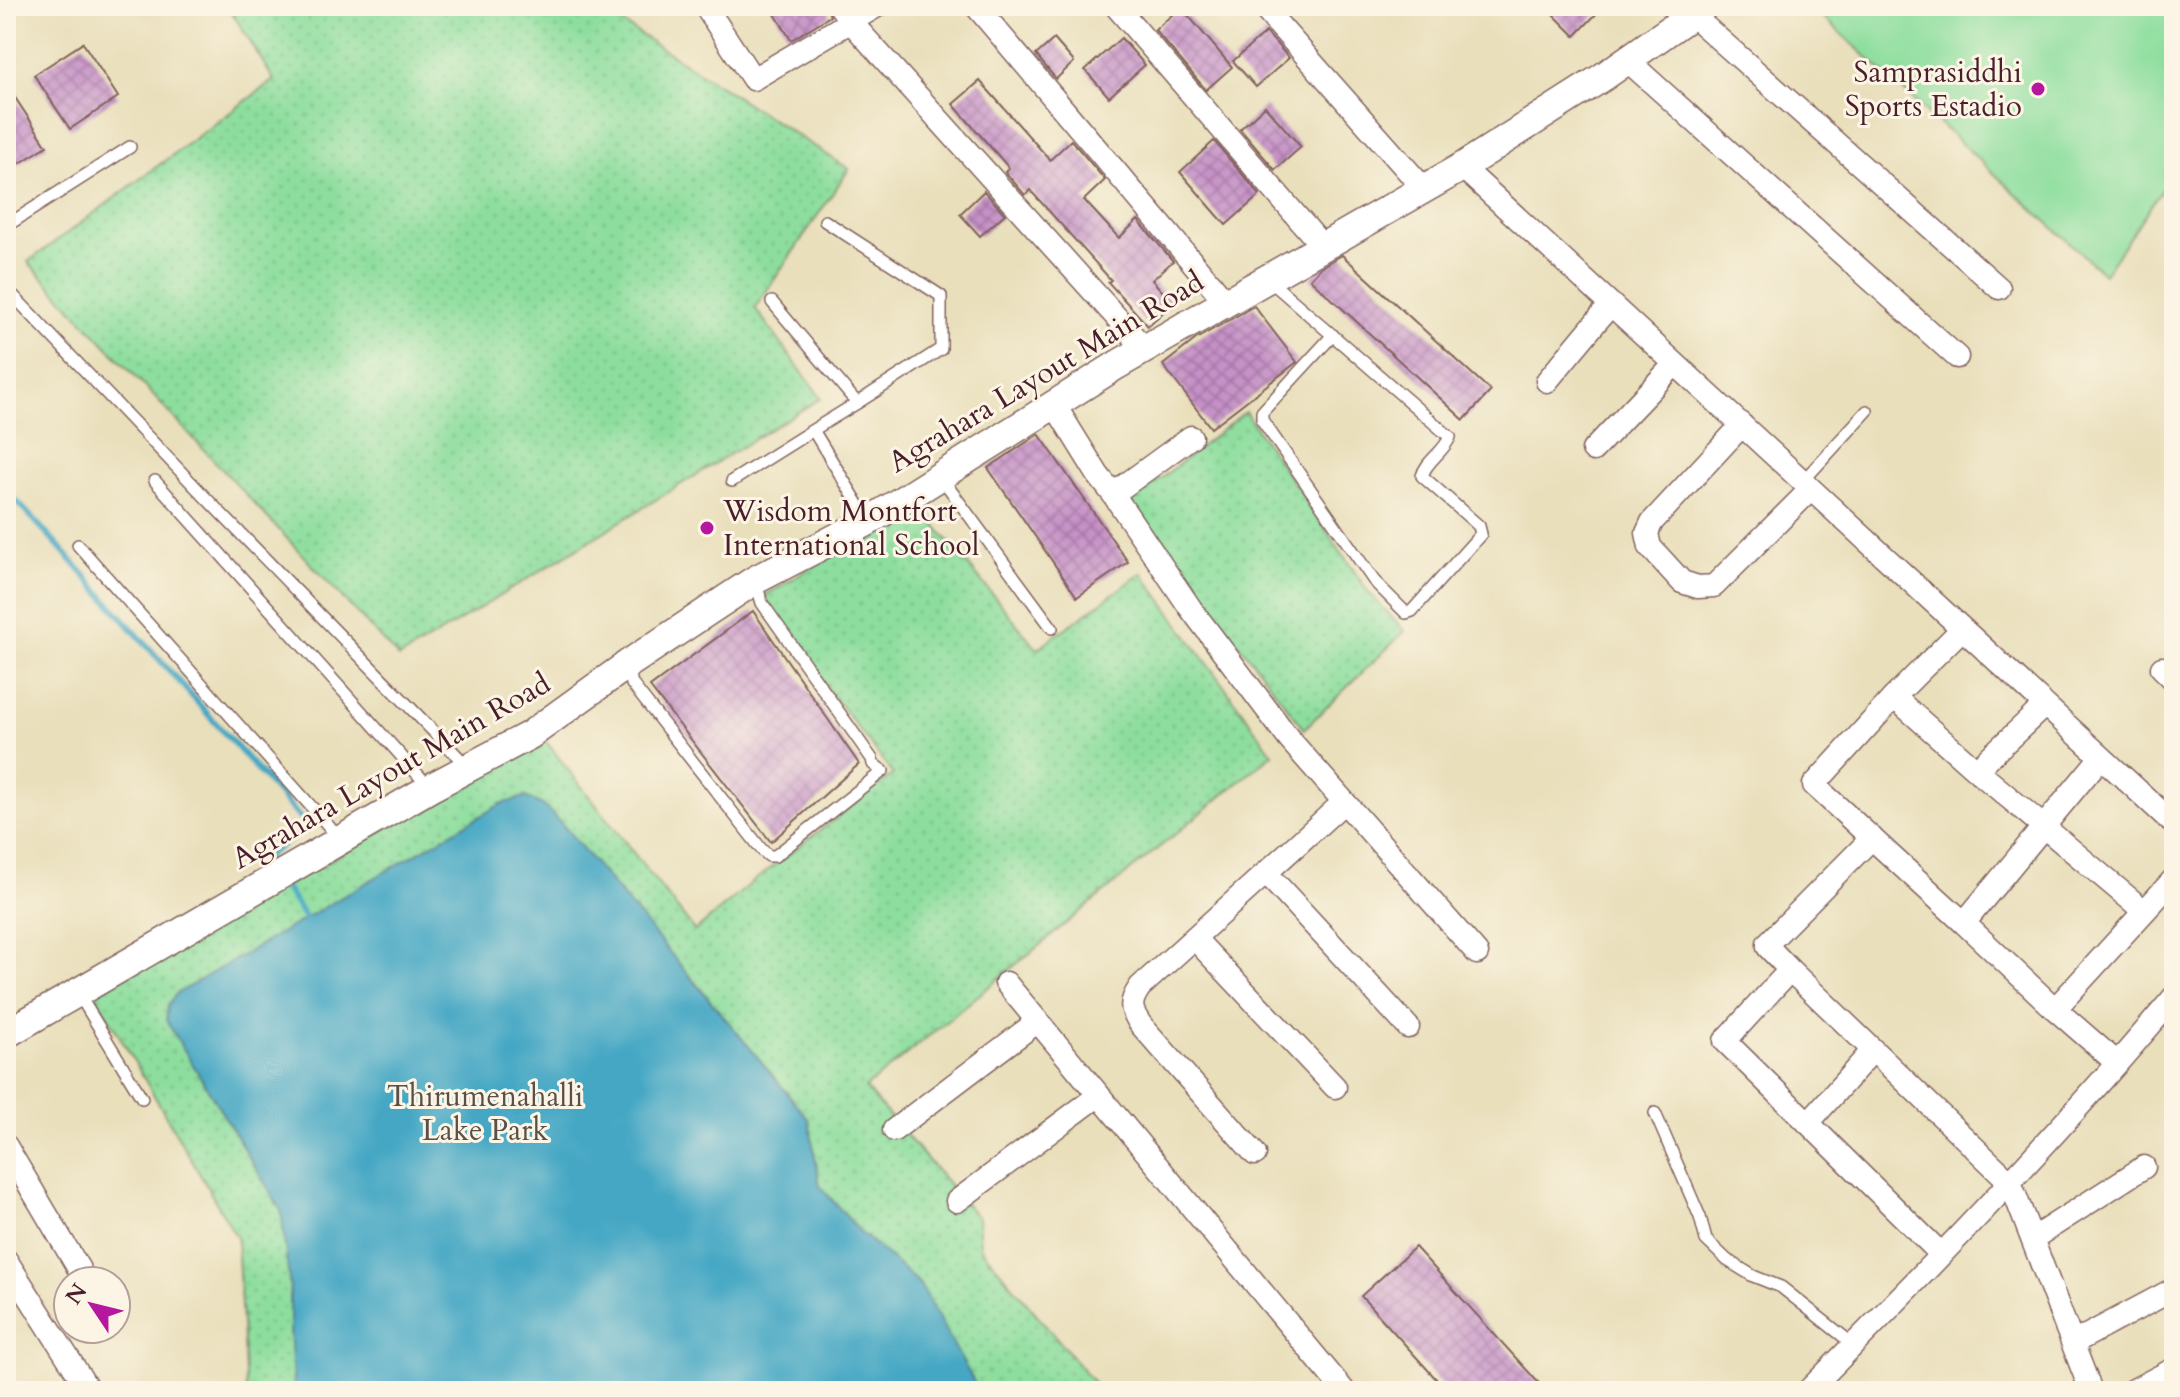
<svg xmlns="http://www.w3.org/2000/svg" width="2180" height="1397" viewBox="0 0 2180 1397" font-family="Cardo,serif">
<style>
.grass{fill:url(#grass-dots);stroke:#6c7e64;stroke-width:2}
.garden{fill:#8dde9e;stroke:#6c7e64;stroke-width:2}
.water{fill:#45a7c4;stroke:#486378;stroke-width:2}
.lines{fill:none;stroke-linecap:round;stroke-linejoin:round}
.stream{stroke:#45a7c4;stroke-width:6}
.building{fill:url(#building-cross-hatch)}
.service-casing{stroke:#82625d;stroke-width:14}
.minor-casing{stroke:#82625d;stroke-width:25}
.tertiary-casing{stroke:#82625d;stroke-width:31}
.service{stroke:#fff;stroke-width:11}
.minor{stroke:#fff;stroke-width:22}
.tertiary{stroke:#fff;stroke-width:28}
.poi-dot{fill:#b5179e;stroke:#fcf5e5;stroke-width:3}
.labels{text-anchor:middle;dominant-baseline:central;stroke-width:6;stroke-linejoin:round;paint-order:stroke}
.poi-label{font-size:30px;fill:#4a1f2b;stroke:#fcf5e5;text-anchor:end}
.street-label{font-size:30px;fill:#4a1f2b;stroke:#fcf5e5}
.park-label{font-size:30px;fill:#5b4f48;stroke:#fcf5e5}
</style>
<defs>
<pattern id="grass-dots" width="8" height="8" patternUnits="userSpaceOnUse" patternTransform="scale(2)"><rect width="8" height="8" fill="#8dde9e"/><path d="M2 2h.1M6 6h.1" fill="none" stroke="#7bbe88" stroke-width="1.8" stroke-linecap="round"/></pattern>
<pattern id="building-cross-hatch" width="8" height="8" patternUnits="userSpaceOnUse" patternTransform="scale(2)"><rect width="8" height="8" fill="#c691c8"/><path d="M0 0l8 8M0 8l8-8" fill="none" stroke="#a376a3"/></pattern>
</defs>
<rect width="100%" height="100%" fill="#fcf5e5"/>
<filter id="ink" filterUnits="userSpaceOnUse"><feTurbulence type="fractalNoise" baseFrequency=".0125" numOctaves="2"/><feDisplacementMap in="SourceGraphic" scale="16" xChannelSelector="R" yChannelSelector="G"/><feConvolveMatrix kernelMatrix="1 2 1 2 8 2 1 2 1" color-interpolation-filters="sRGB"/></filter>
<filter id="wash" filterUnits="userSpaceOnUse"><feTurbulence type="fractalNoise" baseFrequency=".006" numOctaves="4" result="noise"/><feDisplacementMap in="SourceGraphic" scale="32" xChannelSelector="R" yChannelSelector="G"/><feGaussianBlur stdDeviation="1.8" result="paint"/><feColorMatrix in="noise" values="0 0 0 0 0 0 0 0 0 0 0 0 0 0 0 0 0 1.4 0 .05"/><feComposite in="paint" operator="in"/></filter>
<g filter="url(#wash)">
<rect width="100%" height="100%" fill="#e9dfbb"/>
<path class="grass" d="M 228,6 L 596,6 L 849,169 L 755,308 L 821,398 L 399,658 L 28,262 L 274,80 Z
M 1245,412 L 1369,593 L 1405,631 L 1304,729 L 1131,502 Z
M 918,504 L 1037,649 L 1142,573 L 1273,754 L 865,1088 L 978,1218 L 980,1247 L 1101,1391 L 246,1391 L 237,1238 L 95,994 L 544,739 L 695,931 L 754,881 L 893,774 L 759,599 Z"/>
<path class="garden" d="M 1811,6 L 2174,6 L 2174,172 L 2104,274 Z"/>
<path class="water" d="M 525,797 L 543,805 L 562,824 L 756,1055 L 809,1120 L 820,1186 L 860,1232 L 919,1283 L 979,1391 L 294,1391 L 290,1329 L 290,1290 L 281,1210 L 166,1020 L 168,1005 L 176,994 L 501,804 Z"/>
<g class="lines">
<path class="stream" d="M 6,490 L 55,542 L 308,827 L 265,857 L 273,868
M 281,881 L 305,918"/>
</g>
<g id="blocks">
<path class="building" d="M 770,6 L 826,6 L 830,16 L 791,40 Z
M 1545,6 L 1604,6 L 1575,36 Z
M 1181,7 L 1232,67 L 1206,90 L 1155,30 Z
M 1266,32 L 1289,58 L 1256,87 L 1233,61 Z
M 1121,38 L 1145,65 L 1109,97 L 1085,70 Z
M 1054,39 L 1074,62 L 1056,79 L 1036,55 Z
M 83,43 L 118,97 L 70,129 L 34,75 Z
M 980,81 L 1050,160 L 1071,140 L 1105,180 L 1084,200 L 1119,238 L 1138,220 L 1173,261 L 1152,280 L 1173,303 L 1148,326 L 1108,282 L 1111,280 L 1030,190 L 1025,195 L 1005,172 L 1009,168 L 953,104 Z
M 6,84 L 47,146 L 6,172 Z
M 1265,106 L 1301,147 L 1275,170 L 1240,129 Z
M 1214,141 L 1260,195 L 1226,225 L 1180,172 Z
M 984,191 L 1005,214 L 980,236 L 960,214 Z
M 1342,255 L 1491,391 L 1464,420 L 1310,279 L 1320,268 Z
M 1254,306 L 1297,362 L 1211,428 L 1163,365 L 1196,339 Z
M 1039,434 L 1128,562 L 1077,597 L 988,468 Z
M 753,611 L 859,764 L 771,842 L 650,687 Z
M 1415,1247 L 1546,1391 L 1447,1391 L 1361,1296 Z"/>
</g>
</g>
<g filter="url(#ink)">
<use href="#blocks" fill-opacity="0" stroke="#82625d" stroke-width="2"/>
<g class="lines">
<g class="service-casing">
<path id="service" d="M 825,221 L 941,296 L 941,349 L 857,403
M 6,226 L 130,147
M 1270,281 L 1277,287 L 1450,437 C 1443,453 1426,461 1422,476 L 1479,526 L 1481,534 L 1412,611 L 1406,613 L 1374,581 L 1262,420 L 1262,412 L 1333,335
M 6,288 L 205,497 L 468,767
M 772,302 L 857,403 L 813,430 L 868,520
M 940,476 L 1052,628
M 155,481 L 429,787
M 732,481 L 813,430
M 1803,481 L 1867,411
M 78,545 L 341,840
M 628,665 L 632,684 L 762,850 L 769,856 L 775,856 L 883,771 L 873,764 L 872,759 L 762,603 L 755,580
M 78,993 L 142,1098
M 1655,1113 L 1700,1217 L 1706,1240 L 1727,1260 L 1753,1276 L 1781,1287 L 1854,1345"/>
</g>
<g class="minor-casing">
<path id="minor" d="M 705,6 L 753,79 L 877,6
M 840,6 L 851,22 L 1145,349
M 976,6 L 1226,302
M 1116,6 L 1323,247
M 1262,6 L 1424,189
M 1692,15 L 1999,288
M 1627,60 L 1957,357
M 1462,167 L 2174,824
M 1547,381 L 1611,304
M 1054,404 L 1098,475 L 1113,494 L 1191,437
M 1742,425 L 1652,522 L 1647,533 L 1650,547 L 1682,582 L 1698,587 L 1714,586 L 1811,489
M 1593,450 L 1675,364
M 1113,494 L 1191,609 L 1289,739 L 1477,953
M 1962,629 L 1894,697 L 1814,785 L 1964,923 L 2101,757
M 2162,668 L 2174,680
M 1894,697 L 1976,770 L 2144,911
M 1976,770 L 2045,705
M 1266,873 L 1408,1027
M 1964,923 L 2055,1009 L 2117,1063
M 1195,939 L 1335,1087
M 1790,970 L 1768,947 L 1768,943 L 1872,838
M 1006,983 L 1344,1391
M 2055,1009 L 2174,879
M 1808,1123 L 1873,1050
M 894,1130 L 1038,1021
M 6,1146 L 86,1281
M 1255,1154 L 1141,1025 C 1130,1009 1129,1003 1140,987 L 1344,802
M 957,1201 L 1099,1095
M 2032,1239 L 2144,1167
M 1941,1254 L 1725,1041 L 1790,970 L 2010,1182 L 2091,1391
M 6,1260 L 89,1391
M 2073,1343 L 2174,1289
M 1808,1391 C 1934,1264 2059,1134 2174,997
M 2132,1391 L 2174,1369"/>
</g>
<g class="tertiary-casing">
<path id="tertiary" d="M 6,1034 L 430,788 L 530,735 L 628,664 L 755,580 L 869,521 L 1117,365 L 1462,167 L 1603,77 L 1704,6"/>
</g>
<use href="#service" class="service"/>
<use href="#minor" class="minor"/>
<use href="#tertiary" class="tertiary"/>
</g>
</g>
<g class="poi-dot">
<circle cx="2038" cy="89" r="8"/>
<circle cx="707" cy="528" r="8"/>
</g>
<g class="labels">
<g class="poi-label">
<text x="2022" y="72">Samprasiddhi<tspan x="2022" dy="34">Sports Estadio</tspan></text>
<text x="723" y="511" text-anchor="start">Wisdom Montfort<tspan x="723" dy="34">International School</tspan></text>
</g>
<g class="street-label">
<text transform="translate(1046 372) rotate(-31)">Agrahara Layout Main Road</text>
<text transform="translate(391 771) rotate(-30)">Agrahara Layout Main Road</text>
</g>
<g class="park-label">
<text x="485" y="1096">Thirumenahalli<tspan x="485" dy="34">Lake Park</tspan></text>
</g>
</g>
<rect width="2180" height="1397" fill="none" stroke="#fcf5e5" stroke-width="32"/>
<g transform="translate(92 1305) rotate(305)"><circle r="38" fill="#fcf5e5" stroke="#b59f9b" stroke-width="2"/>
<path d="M0-6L14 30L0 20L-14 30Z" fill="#b5179e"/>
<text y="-12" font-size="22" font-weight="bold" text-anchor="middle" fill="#4a1f2b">N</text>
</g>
</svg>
